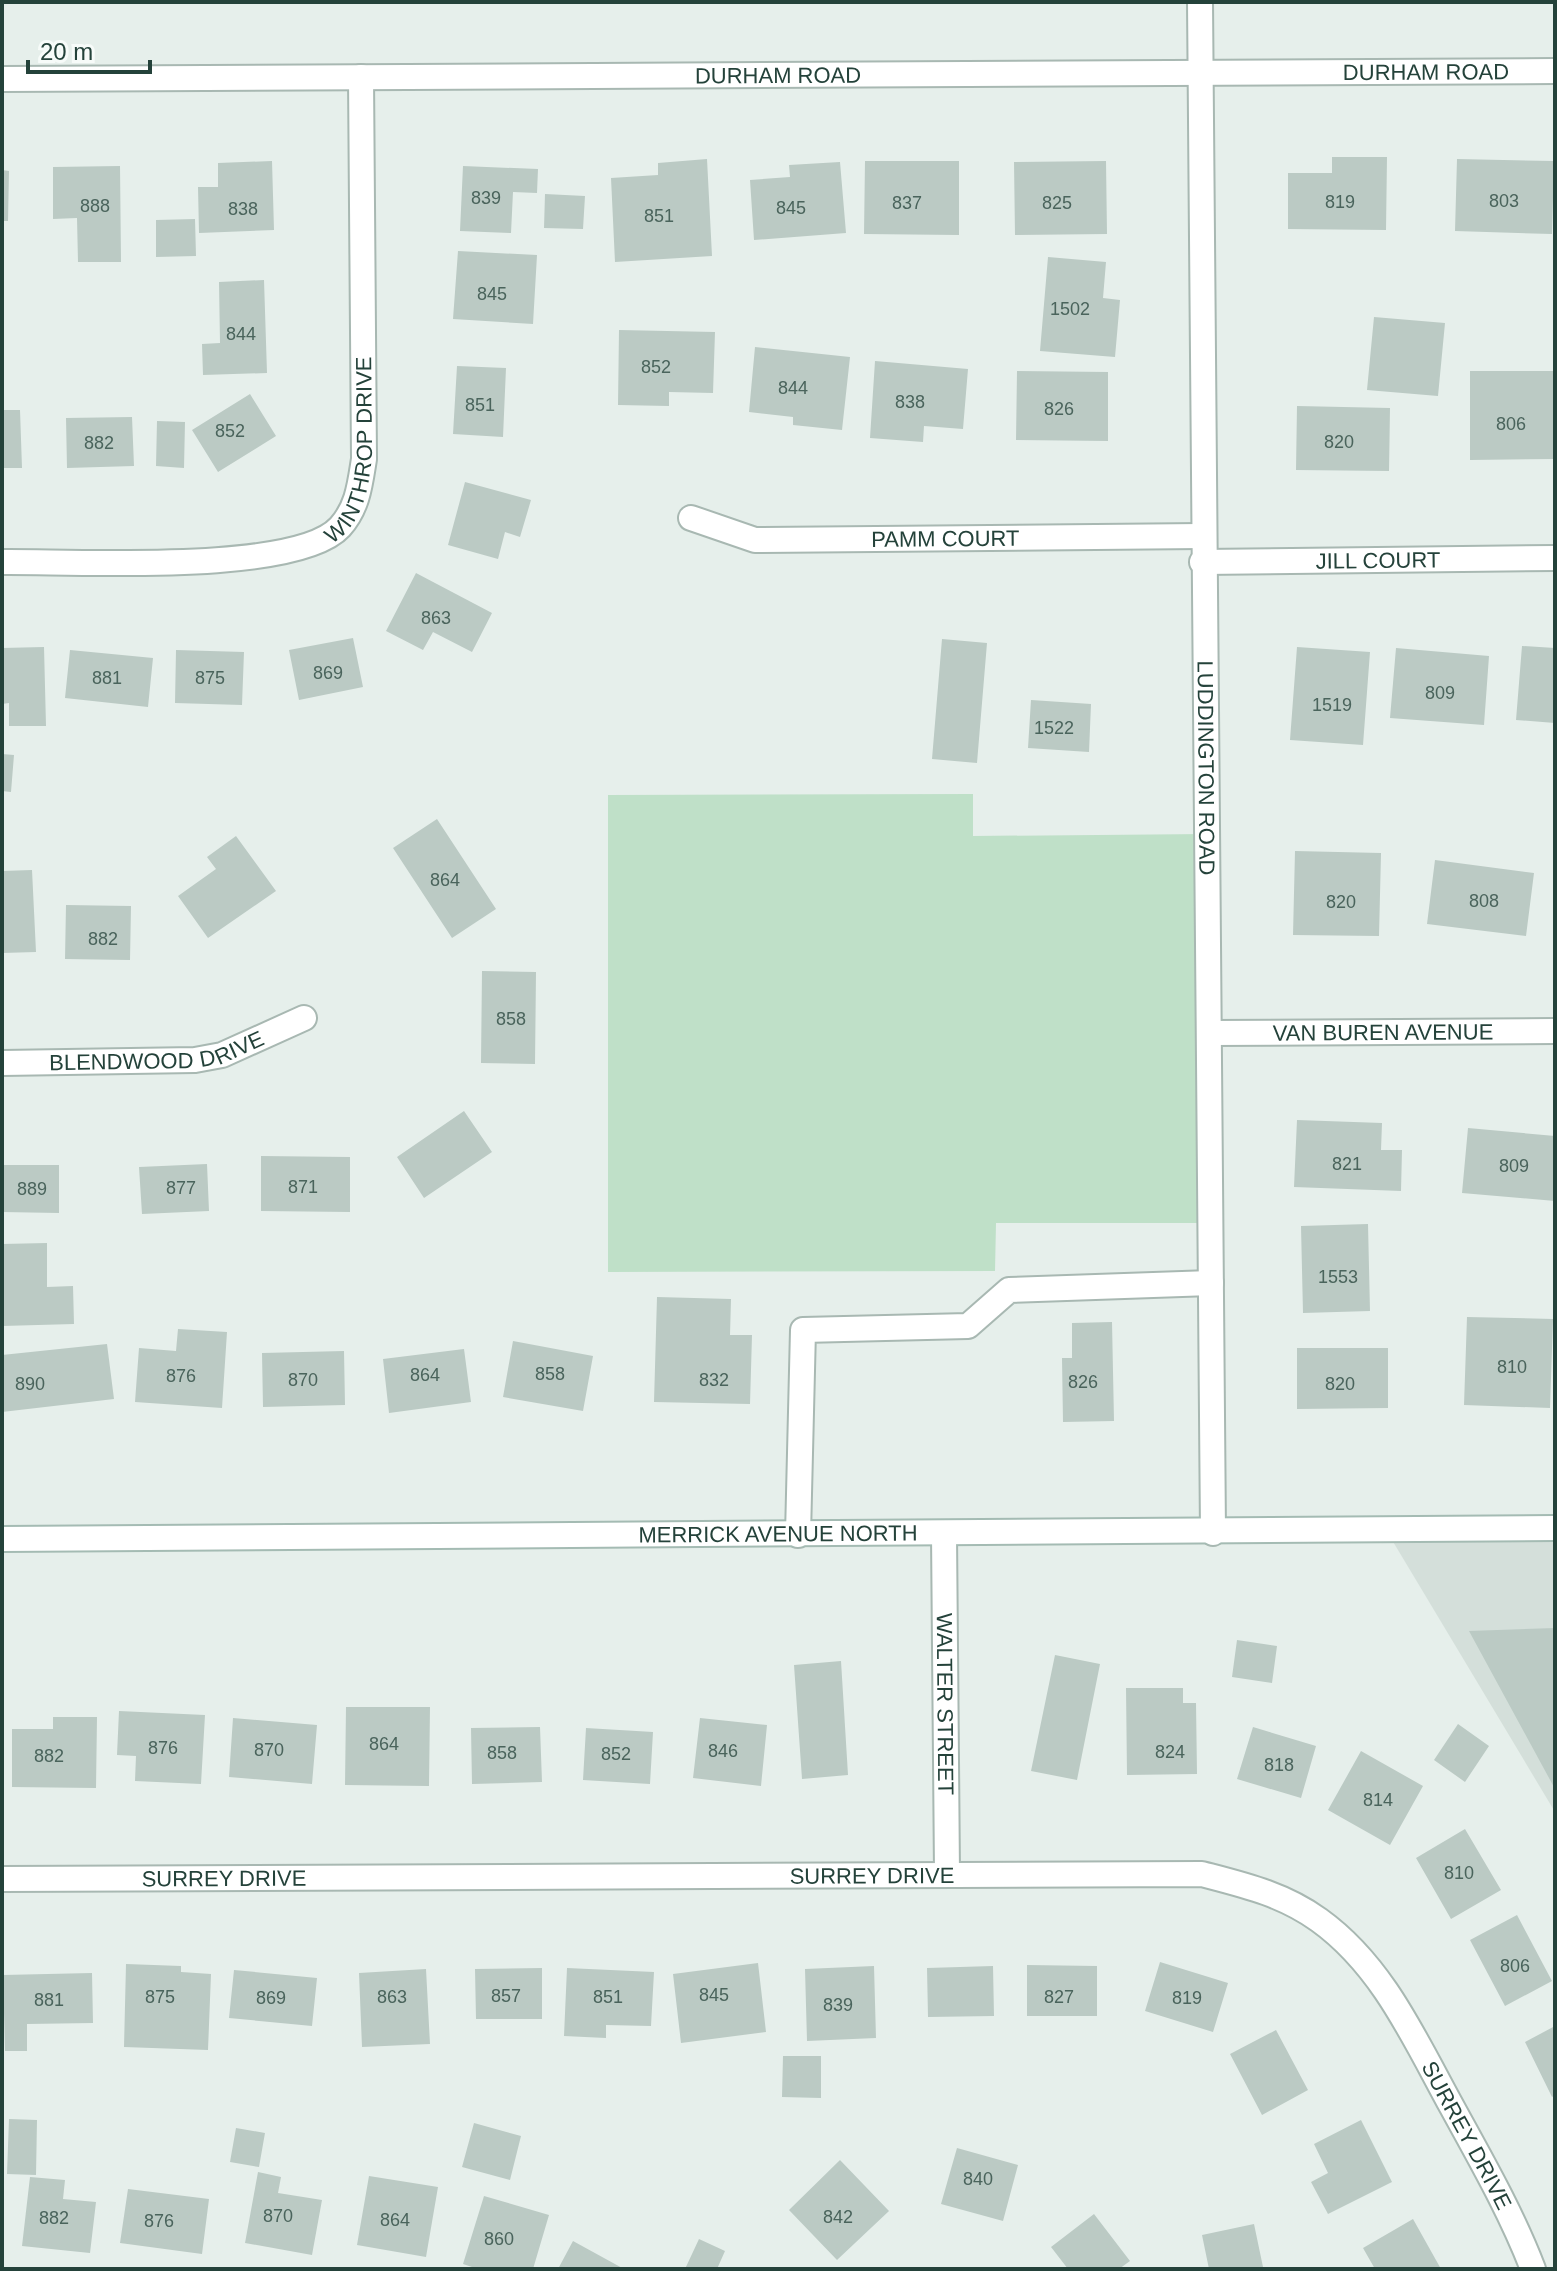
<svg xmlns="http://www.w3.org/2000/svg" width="1557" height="2271" viewBox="0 0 1557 2271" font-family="Arial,sans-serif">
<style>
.built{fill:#d4dfda}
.green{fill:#bfe0c8}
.building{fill:#bbcac4}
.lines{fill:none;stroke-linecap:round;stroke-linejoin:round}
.lane-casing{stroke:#a8b8b2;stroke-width:28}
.street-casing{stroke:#a8b8b2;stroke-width:28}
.secondary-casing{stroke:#a4bbb3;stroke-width:28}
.lane{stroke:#fff;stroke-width:24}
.street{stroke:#fff;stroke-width:24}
.secondary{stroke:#fff;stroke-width:24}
.labels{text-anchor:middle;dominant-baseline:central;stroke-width:7;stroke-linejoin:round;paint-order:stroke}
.number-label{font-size:18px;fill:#4a645c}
.street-label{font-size:22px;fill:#24423a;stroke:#f7fbf9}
</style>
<rect width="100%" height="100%" fill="#e6efeb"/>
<path class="built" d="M 1555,1528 L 1555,1812 L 1386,1530 Z"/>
<path class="green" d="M 973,794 L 973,836 L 1206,834 L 1211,1223 L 996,1223 L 995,1271 L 608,1272 L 608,795 Z"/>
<path class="building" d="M 1332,157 L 1387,157 L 1386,230 L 1288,229 L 1288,173 L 1332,173 Z
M 707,159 L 712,256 L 615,262 L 611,178 L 658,175 L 658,163 Z
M 1457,159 L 1554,161 L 1552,234 L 1455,231 Z
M 272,161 L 274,230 L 199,233 L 198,187 L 218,187 L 218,163 Z
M 865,161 L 959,161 L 959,235 L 864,234 Z
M 1106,161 L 1107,234 L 1015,235 L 1014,162 Z
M 840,162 L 846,233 L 754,240 L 750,180 L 790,177 L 789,165 Z
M 120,166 L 121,262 L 78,262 L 77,218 L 53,219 L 53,167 Z
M 463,166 L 538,169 L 537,193 L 513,192 L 511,233 L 460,231 Z
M 2,170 L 9,171 L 8,221 L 2,221 Z
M 545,194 L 585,196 L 583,229 L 544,228 Z
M 195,219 L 196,256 L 156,257 L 156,220 Z
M 458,251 L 537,255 L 533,324 L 453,319 Z
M 1048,257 L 1106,262 L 1103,298 L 1120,300 L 1115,357 L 1040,351 Z
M 264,280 L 267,373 L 203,375 L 202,344 L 220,343 L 219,282 Z
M 1374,317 L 1445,323 L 1438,396 L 1367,390 Z
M 619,330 L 715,332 L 713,393 L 669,392 L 669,406 L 618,405 Z
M 755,347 L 850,357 L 842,430 L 793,425 L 793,417 L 749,412 Z
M 875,361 L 968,369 L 963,429 L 924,426 L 923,442 L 870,438 Z
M 457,366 L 506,368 L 503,437 L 453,434 Z
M 1017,371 L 1108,372 L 1108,441 L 1016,440 Z
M 1470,371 L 1555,371 L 1555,459 L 1470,460 Z
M 250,394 L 276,436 L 218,472 L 192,430 Z
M 1297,406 L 1390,408 L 1389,471 L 1296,470 Z
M 2,410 L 20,410 L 22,468 L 2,468 Z
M 132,417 L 134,466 L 67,468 L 66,418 Z
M 157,421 L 185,422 L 184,468 L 156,466 Z
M 465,482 L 531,500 L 520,537 L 505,532 L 498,559 L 448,545 Z
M 416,573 L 492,613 L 472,652 L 433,632 L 423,650 L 386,631 Z
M 353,638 L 363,687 L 299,700 L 289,650 Z
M 942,639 L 987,643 L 977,763 L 932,759 Z
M 1522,646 L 1555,648 L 1555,723 L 1516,720 Z
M 44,647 L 46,726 L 9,726 L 9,703 L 2,704 L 2,648 Z
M 1297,647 L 1370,652 L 1363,745 L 1290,740 Z
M 1396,648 L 1489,656 L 1484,725 L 1390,718 Z
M 70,650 L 153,658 L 148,707 L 65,698 Z
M 176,650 L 244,652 L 242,705 L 175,703 Z
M 1031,700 L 1091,704 L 1089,752 L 1028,748 Z
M 2,754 L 14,755 L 11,792 L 2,791 Z
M 437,819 L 496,909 L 452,938 L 393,848 Z
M 236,836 L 276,891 L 208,938 L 178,896 L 216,869 L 207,857 Z
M 1295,851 L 1381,853 L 1379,936 L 1293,935 Z
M 1435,860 L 1534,873 L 1526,936 L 1427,924 Z
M 32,870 L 36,952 L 2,953 L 2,871 Z
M 66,905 L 131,906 L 130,960 L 65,959 Z
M 482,971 L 536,972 L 535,1064 L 481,1063 Z
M 464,1111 L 492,1152 L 424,1198 L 397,1157 Z
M 1297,1120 L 1382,1123 L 1381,1150 L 1402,1150 L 1401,1191 L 1294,1187 Z
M 1468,1128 L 1555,1136 L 1555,1201 L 1462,1193 Z
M 261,1156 L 350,1157 L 350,1212 L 261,1211 Z
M 207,1164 L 209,1211 L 142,1214 L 139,1167 Z
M 2,1165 L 59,1165 L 59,1213 L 2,1212 Z
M 1368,1224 L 1370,1311 L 1303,1313 L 1301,1226 Z
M 47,1243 L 47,1287 L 73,1286 L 74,1324 L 2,1326 L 2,1244 Z
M 657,1297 L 731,1299 L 730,1335 L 752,1335 L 750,1404 L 654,1402 Z
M 1467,1317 L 1553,1319 L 1550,1408 L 1464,1405 Z
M 1112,1322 L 1114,1421 L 1063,1422 L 1062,1358 L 1072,1358 L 1072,1323 Z
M 178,1329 L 227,1332 L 222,1408 L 135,1402 L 139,1348 L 176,1351 Z
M 513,1341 L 593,1356 L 583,1411 L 503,1397 Z
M 107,1344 L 114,1399 L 2,1412 L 2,1355 Z
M 1297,1348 L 1388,1348 L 1388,1408 L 1297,1409 Z
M 464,1349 L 471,1402 L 389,1413 L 383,1359 Z
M 344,1351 L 345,1405 L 263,1407 L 262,1353 Z
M 1555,1628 L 1555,1789 L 1469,1631 Z
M 1237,1640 L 1277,1646 L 1272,1683 L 1232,1677 Z
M 1055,1655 L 1100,1664 L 1077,1780 L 1031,1771 Z
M 841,1661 L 848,1775 L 802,1779 L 794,1665 Z
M 1126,1688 L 1183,1688 L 1183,1703 L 1196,1703 L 1197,1774 L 1127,1775 Z
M 346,1707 L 430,1707 L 429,1786 L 345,1785 Z
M 119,1711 L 205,1715 L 201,1784 L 135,1781 L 136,1756 L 117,1755 Z
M 53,1717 L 97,1717 L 96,1788 L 12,1787 L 12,1729 L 53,1729 Z
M 233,1718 L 317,1725 L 312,1784 L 229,1777 Z
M 700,1718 L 767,1725 L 761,1786 L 693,1778 Z
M 1458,1724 L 1489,1746 L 1465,1782 L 1434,1760 Z
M 540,1727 L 542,1782 L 472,1784 L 471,1728 Z
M 1253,1727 L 1316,1746 L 1301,1798 L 1237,1779 Z
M 586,1728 L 653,1732 L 650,1784 L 583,1780 Z
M 1361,1751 L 1423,1786 L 1390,1845 L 1328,1810 Z
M 1465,1829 L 1501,1890 L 1451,1919 L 1416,1858 Z
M 1517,1915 L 1552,1981 L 1505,2006 L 1470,1940 Z
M 1160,1962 L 1228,1983 L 1213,2032 L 1145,2011 Z
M 758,1963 L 766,2032 L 681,2043 L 673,1974 Z
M 126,1964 L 181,1966 L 181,1972 L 211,1974 L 208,2050 L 124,2047 Z
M 1027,1965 L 1097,1966 L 1097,2016 L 1027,2016 Z
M 874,1966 L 876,2038 L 807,2041 L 805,1969 Z
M 993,1966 L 994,2016 L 928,2017 L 927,1968 Z
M 542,1968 L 542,2019 L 476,2019 L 475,1969 Z
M 567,1968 L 654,1972 L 651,2026 L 606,2025 L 606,2038 L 564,2036 Z
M 426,1969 L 430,2044 L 362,2047 L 359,1973 Z
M 234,1970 L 317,1978 L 312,2026 L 229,2018 Z
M 92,1973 L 93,2023 L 27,2024 L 27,2051 L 5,2051 L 3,1975 Z
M 1555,2026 L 1555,2095 L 1552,2097 L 1525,2042 Z
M 1276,2030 L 1308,2090 L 1262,2115 L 1230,2054 Z
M 783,2056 L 821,2056 L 821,2098 L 782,2097 Z
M 9,2119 L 37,2120 L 36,2175 L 7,2174 Z
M 1361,2120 L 1392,2182 L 1328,2214 L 1311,2182 L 1328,2173 L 1314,2144 Z
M 474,2123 L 521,2136 L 510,2180 L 462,2167 Z
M 236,2128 L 265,2133 L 259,2167 L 230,2162 Z
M 957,2148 L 1018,2165 L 1003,2221 L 941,2204 Z
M 840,2160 L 889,2211 L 837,2260 L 789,2210 Z
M 258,2172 L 281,2177 L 278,2193 L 322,2200 L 312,2255 L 245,2243 Z
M 369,2176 L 438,2187 L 426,2257 L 357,2245 Z
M 30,2177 L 65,2180 L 63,2199 L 96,2202 L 90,2253 L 22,2246 Z
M 128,2189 L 209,2199 L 202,2254 L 120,2243 Z
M 484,2196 L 549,2215 L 533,2269 L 478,2269 L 463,2264 Z
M 1094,2214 L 1130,2261 L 1119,2269 L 1068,2269 L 1051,2247 Z
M 1413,2219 L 1441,2269 L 1375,2269 L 1363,2248 Z
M 1254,2224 L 1263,2267 L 1209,2269 L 1202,2235 Z
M 699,2239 L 725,2251 L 717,2269 L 685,2269 Z
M 573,2241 L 624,2269 L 558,2269 Z"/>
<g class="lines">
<g class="lane-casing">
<path id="lane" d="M 798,1535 L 803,1330 L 968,1326 L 1009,1290 L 1211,1283"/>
</g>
<g class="street-casing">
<g id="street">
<path id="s1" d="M 1200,2 L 1213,1533"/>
<path id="s2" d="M 2,79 L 1555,71"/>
<path id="s3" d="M 691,518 L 755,540 L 1202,536"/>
<path id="s4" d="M 2,562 C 71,561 296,575 340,527 C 358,507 360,484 364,459 L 361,77"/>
<path id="s5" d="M 1202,562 L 1555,558"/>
<path id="s6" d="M 1209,1033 L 1555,1031"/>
<path id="s7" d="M 2,1063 L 195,1060 L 222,1055 L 304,1018"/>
<path id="s8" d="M 944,1534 L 947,1873"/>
<path id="s9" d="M 2,1879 L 1202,1874 C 1244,1885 1283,1894 1319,1920 C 1383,1966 1415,2040 1452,2107 C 1481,2160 1511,2212 1533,2269"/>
</g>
</g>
<g class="secondary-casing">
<g id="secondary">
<path id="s10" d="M 2,1539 L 1555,1528"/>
</g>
</g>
<use href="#lane" class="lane"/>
<use href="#street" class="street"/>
<use href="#secondary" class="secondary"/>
</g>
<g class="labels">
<g class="number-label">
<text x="486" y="198">839</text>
<text x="1504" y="201">803</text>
<text x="1340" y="202">819</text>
<text x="907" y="203">837</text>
<text x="1057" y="203">825</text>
<text x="95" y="206">888</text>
<text x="791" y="208">845</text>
<text x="243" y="209">838</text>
<text x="659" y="216">851</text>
<text x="492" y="294">845</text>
<text x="1070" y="309">1502</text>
<text x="241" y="334">844</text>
<text x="656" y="367">852</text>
<text x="793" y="388">844</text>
<text x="910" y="402">838</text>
<text x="480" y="405">851</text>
<text x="1059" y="409">826</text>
<text x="1511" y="424">806</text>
<text x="230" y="431">852</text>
<text x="1339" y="442">820</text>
<text x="99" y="443">882</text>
<text x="436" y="618">863</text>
<text x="328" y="673">869</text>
<text x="107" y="678">881</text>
<text x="210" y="678">875</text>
<text x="1440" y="693">809</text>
<text x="1332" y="705">1519</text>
<text x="1054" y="728">1522</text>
<text x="445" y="880">864</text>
<text x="1484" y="901">808</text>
<text x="1341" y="902">820</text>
<text x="103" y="939">882</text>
<text x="511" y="1019">858</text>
<text x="1347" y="1164">821</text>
<text x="1514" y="1166">809</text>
<text x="303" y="1187">871</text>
<text x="181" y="1188">877</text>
<text x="32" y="1189">889</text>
<text x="1338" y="1277">1553</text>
<text x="1512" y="1367">810</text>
<text x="550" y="1374">858</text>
<text x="425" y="1375">864</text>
<text x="181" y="1376">876</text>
<text x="303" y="1380">870</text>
<text x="714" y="1380">832</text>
<text x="1083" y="1382">826</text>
<text x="30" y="1384">890</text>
<text x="1340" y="1384">820</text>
<text x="384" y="1744">864</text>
<text x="163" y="1748">876</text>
<text x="269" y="1750">870</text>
<text x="723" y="1751">846</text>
<text x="1170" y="1752">824</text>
<text x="502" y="1753">858</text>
<text x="616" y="1754">852</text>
<text x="49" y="1756">882</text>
<text x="1279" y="1765">818</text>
<text x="1378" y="1800">814</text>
<text x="1459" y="1873">810</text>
<text x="1515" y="1966">806</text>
<text x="714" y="1995">845</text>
<text x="506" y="1996">857</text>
<text x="160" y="1997">875</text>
<text x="392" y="1997">863</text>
<text x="608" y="1997">851</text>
<text x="1059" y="1997">827</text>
<text x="271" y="1998">869</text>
<text x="1187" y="1998">819</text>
<text x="49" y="2000">881</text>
<text x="838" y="2005">839</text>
<text x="978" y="2179">840</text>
<text x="278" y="2216">870</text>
<text x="838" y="2217">842</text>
<text x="54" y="2218">882</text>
<text x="395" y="2220">864</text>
<text x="159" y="2221">876</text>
<text x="499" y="2239">860</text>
</g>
<g class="street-label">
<text stroke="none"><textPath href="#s2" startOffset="1424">DURHAM ROAD</textPath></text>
<text stroke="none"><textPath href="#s2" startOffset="776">DURHAM ROAD</textPath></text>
<text stroke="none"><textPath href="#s4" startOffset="424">WINTHROP DRIVE</textPath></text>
<text stroke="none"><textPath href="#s3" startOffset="258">PAMM COURT</textPath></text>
<text stroke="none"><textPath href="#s5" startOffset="176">JILL COURT</textPath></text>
<text stroke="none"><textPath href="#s1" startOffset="766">LUDDINGTON ROAD</textPath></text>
<text stroke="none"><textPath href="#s6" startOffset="174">VAN BUREN AVENUE</textPath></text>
<text stroke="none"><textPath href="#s7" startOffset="156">BLENDWOOD DRIVE</textPath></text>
<text stroke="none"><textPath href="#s10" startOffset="776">MERRICK AVENUE NORTH</textPath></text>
<text stroke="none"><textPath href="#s8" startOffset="170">WALTER STREET</textPath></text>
<text stroke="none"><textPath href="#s9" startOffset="870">SURREY DRIVE</textPath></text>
<text stroke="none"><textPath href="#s9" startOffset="222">SURREY DRIVE</textPath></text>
<text stroke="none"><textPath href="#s9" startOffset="1590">SURREY DRIVE</textPath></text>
</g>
</g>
<rect width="1557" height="2271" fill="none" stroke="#24423a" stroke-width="8"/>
<path d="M28 60v12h122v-12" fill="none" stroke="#24423a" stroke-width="4"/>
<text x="40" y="60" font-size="24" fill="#24423a" stroke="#f7fbf9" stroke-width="6" paint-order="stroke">20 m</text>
</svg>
